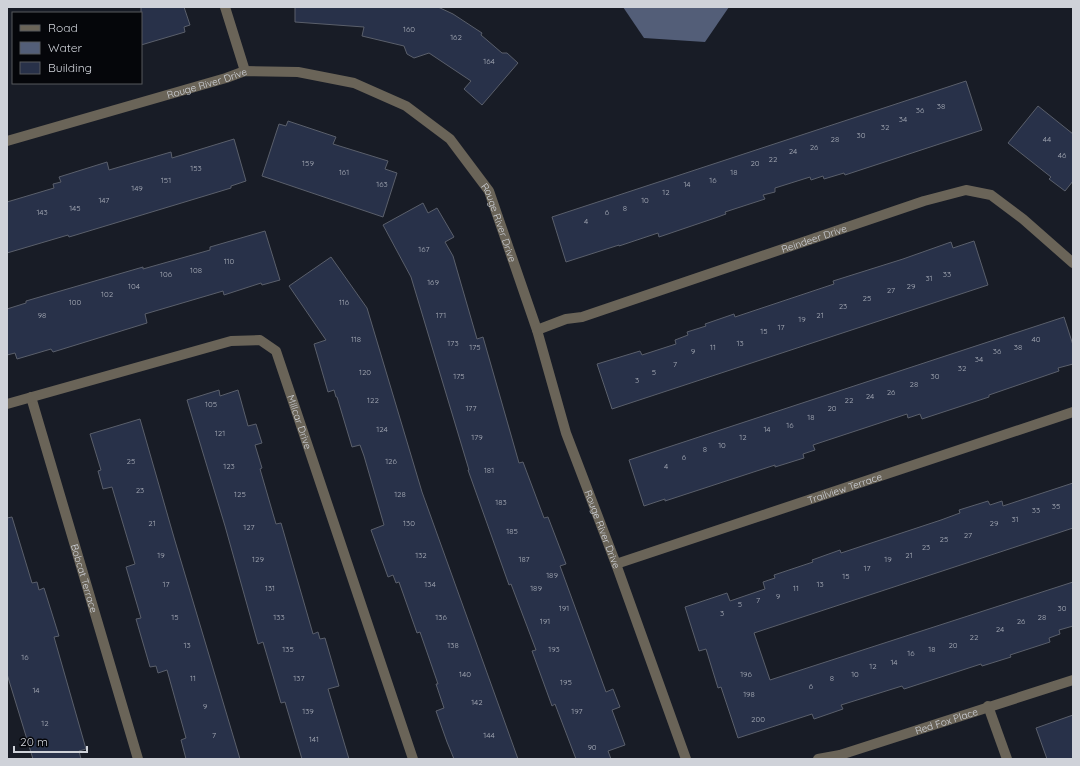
<svg xmlns="http://www.w3.org/2000/svg" width="1080" height="766" viewBox="0 0 1080 766" font-family="Quicksand,sans-serif">
<style>
.water{fill:#535e78}
.building{fill:#283149;stroke:#5a5f6b}
.lines{fill:none;stroke-linecap:round;stroke-linejoin:round}
.minor{stroke:#6a6458;stroke-width:10}
.labels{text-anchor:middle;dominant-baseline:central;stroke-width:3;stroke-linejoin:round;paint-order:stroke}
.number-label{font-size:8px;fill:#a5aab5}
.street-label{font-size:10px;fill:#cfd2d9;stroke:#05060a}
</style>
<rect width="100%" height="100%" fill="#181c26"/>
<path class="water" d="M 623,7 L 729,7 L 705,42 L 644,38 Z"/>
<path class="building" d="M 141,7 L 184,7 L 190,25 L 184,27 L 185,32 L 141,45 Z
M 295,7 L 438,7 L 453,14 L 482,33 L 481,35 L 502,53 L 507,53 L 518,63 L 482,105 L 464,89 L 471,81 L 429,53 L 414,58 L 407,54 L 404,46 L 362,36 L 364,27 L 295,22 Z
M 966,81 L 982,130 L 845,175 L 844,173 L 824,179 L 823,176 L 811,180 L 810,177 L 775,188 L 775,192 L 763,195 L 765,199 L 725,212 L 726,214 L 715,218 L 659,237 L 658,233 L 619,246 L 619,245 L 566,262 L 552,217 Z
M 1038,106 L 1073,134 L 1073,181 L 1065,191 L 1049,179 L 1051,177 L 1008,143 Z
M 288,121 L 336,137 L 333,144 L 388,161 L 385,169 L 397,173 L 383,217 L 262,176 L 279,124 L 286,126 Z
M 234,139 L 246,181 L 231,186 L 231,188 L 69,237 L 68,235 L 7,253 L 7,202 L 54,188 L 53,184 L 61,182 L 59,177 L 107,162 L 109,170 L 171,152 L 172,158 Z
M 423,203 L 428,213 L 437,208 L 454,237 L 445,242 L 453,256 L 477,339 L 483,337 L 519,463 L 523,462 L 544,518 L 548,517 L 566,564 L 560,566 L 606,692 L 613,689 L 620,707 L 612,710 L 625,745 L 608,751 L 611,759 L 576,759 L 555,704 L 552,706 L 532,651 L 536,650 L 511,584 L 509,585 L 468,470 L 469,470 L 411,277 L 383,225 Z
M 265,231 L 280,280 L 262,285 L 261,283 L 224,295 L 223,291 L 145,314 L 147,323 L 53,352 L 51,349 L 17,359 L 15,353 L 7,355 L 7,309 L 26,303 L 26,301 L 143,267 L 143,269 L 210,250 L 210,247 Z
M 974,241 L 988,285 L 612,409 L 597,364 L 640,351 L 642,355 L 676,344 L 675,340 L 688,335 L 687,332 L 706,326 L 705,324 L 734,314 L 735,317 L 834,284 L 833,281 L 903,259 L 951,242 L 953,248 Z
M 331,257 L 367,308 L 422,492 L 518,759 L 454,759 L 447,742 L 436,711 L 444,708 L 436,684 L 438,684 L 420,632 L 417,633 L 399,582 L 396,583 L 393,575 L 388,577 L 371,530 L 384,525 L 364,456 L 360,445 L 352,447 L 337,397 L 336,397 L 334,390 L 328,392 L 314,344 L 326,340 L 289,286 Z
M 1064,317 L 1073,345 L 1073,364 L 1058,368 L 1059,371 L 989,395 L 989,397 L 922,419 L 920,414 L 908,418 L 907,414 L 813,445 L 815,450 L 803,454 L 804,458 L 775,467 L 775,465 L 665,501 L 665,499 L 644,506 L 629,460 Z
M 219,390 L 220,396 L 238,390 L 248,426 L 256,424 L 262,443 L 255,445 L 262,468 L 260,469 L 276,524 L 281,523 L 313,634 L 318,632 L 320,639 L 325,638 L 339,686 L 328,689 L 349,759 L 302,759 L 285,702 L 281,703 L 263,642 L 258,644 L 225,526 L 187,400 Z
M 140,419 L 175,541 L 240,759 L 186,759 L 181,740 L 186,738 L 167,670 L 158,673 L 156,666 L 150,667 L 136,619 L 141,618 L 126,567 L 135,564 L 112,487 L 103,489 L 98,471 L 101,470 L 90,434 Z
M 1073,483 L 1073,528 L 754,633 L 770,680 L 1073,582 L 1073,626 L 1059,630 L 1060,634 L 1049,638 L 1050,642 L 1010,655 L 1011,657 L 982,666 L 981,664 L 904,689 L 902,686 L 841,705 L 843,709 L 814,719 L 812,714 L 738,738 L 721,687 L 718,688 L 706,649 L 699,651 L 685,607 L 727,593 L 730,601 L 765,589 L 763,582 L 775,578 L 774,575 L 813,562 L 812,560 L 840,550 L 841,553 L 941,520 L 960,513 L 959,510 L 988,501 L 990,505 L 1002,501 L 1003,506 Z
M 12,517 L 32,583 L 37,582 L 39,590 L 44,588 L 59,636 L 54,637 L 86,749 L 79,751 L 81,759 L 33,759 L 7,674 L 7,518 Z
M 1073,715 L 1073,759 L 1047,759 L 1036,728 Z"/>
<g class="lines">
<g class="minor">
<path d="M 225,7 L 245,71"/>
<path id="s1" d="M 7,141 L 226,78 L 245,71 L 298,72 L 354,83 L 406,106 L 450,139 L 489,191 L 537,330 L 566,433 L 616,564 L 686,759"/>
<path id="s2" d="M 537,330 L 566,319 L 582,317 L 924,201 L 966,190 L 991,195 L 1023,219 L 1073,263"/>
<path id="s3" d="M 31,397 L 138,759"/>
<path id="s4" d="M 7,404 L 231,341 L 260,340 L 276,351 L 413,759"/>
<path id="s5" d="M 616,564 L 1073,412"/>
<path d="M 988,706 L 1007,759"/>
<path id="s6" d="M 818,759 L 840,755 L 1073,680"/>
</g>
</g>
<g class="labels">
<g class="number-label">
<text x="409" y="29">160</text>
<text x="456" y="37">162</text>
<text x="489" y="61">164</text>
<text x="941" y="106">38</text>
<text x="920" y="110">36</text>
<text x="903" y="119">34</text>
<text x="885" y="127">32</text>
<text x="861" y="135">30</text>
<text x="835" y="139">28</text>
<text x="1047" y="139">44</text>
<text x="814" y="147">26</text>
<text x="793" y="151">24</text>
<text x="1062" y="155">46</text>
<text x="773" y="159">22</text>
<text x="308" y="163">159</text>
<text x="755" y="163">20</text>
<text x="196" y="168">153</text>
<text x="344" y="172">161</text>
<text x="734" y="172">18</text>
<text x="166" y="180">151</text>
<text x="713" y="180">16</text>
<text x="382" y="184">163</text>
<text x="687" y="184">14</text>
<text x="137" y="188">149</text>
<text x="666" y="192">12</text>
<text x="104" y="200">147</text>
<text x="645" y="200">10</text>
<text x="75" y="208">145</text>
<text x="625" y="208">8</text>
<text x="42" y="212">143</text>
<text x="607" y="212">6</text>
<text x="586" y="221">4</text>
<text x="424" y="249">167</text>
<text x="229" y="261">110</text>
<text x="196" y="270">108</text>
<text x="166" y="274">106</text>
<text x="947" y="274">33</text>
<text x="929" y="278">31</text>
<text x="433" y="282">169</text>
<text x="134" y="286">104</text>
<text x="911" y="286">29</text>
<text x="891" y="290">27</text>
<text x="107" y="294">102</text>
<text x="867" y="298">25</text>
<text x="75" y="302">100</text>
<text x="344" y="302">116</text>
<text x="843" y="306">23</text>
<text x="42" y="315">98</text>
<text x="441" y="315">171</text>
<text x="820" y="315">21</text>
<text x="802" y="319">19</text>
<text x="781" y="327">17</text>
<text x="764" y="331">15</text>
<text x="356" y="339">118</text>
<text x="1036" y="339">40</text>
<text x="453" y="343">173</text>
<text x="740" y="343">13</text>
<text x="475" y="347">175</text>
<text x="713" y="347">11</text>
<text x="1018" y="347">38</text>
<text x="693" y="351">9</text>
<text x="997" y="351">36</text>
<text x="979" y="359">34</text>
<text x="675" y="364">7</text>
<text x="962" y="368">32</text>
<text x="365" y="372">120</text>
<text x="654" y="372">5</text>
<text x="459" y="376">175</text>
<text x="935" y="376">30</text>
<text x="637" y="380">3</text>
<text x="914" y="384">28</text>
<text x="891" y="392">26</text>
<text x="870" y="396">24</text>
<text x="373" y="400">122</text>
<text x="849" y="400">22</text>
<text x="211" y="404">105</text>
<text x="471" y="408">177</text>
<text x="832" y="408">20</text>
<text x="811" y="417">18</text>
<text x="790" y="425">16</text>
<text x="382" y="429">124</text>
<text x="767" y="429">14</text>
<text x="220" y="433">121</text>
<text x="477" y="437">179</text>
<text x="743" y="437">12</text>
<text x="722" y="445">10</text>
<text x="705" y="449">8</text>
<text x="684" y="457">6</text>
<text x="131" y="461">25</text>
<text x="391" y="461">126</text>
<text x="229" y="466">123</text>
<text x="666" y="466">4</text>
<text x="489" y="470">181</text>
<text x="140" y="490">23</text>
<text x="240" y="494">125</text>
<text x="400" y="494">128</text>
<text x="501" y="502">183</text>
<text x="1056" y="506">35</text>
<text x="1036" y="510">33</text>
<text x="1015" y="519">31</text>
<text x="152" y="523">21</text>
<text x="409" y="523">130</text>
<text x="994" y="523">29</text>
<text x="249" y="527">127</text>
<text x="512" y="531">185</text>
<text x="968" y="535">27</text>
<text x="944" y="539">25</text>
<text x="926" y="547">23</text>
<text x="161" y="555">19</text>
<text x="421" y="555">132</text>
<text x="909" y="555">21</text>
<text x="258" y="559">129</text>
<text x="524" y="559">187</text>
<text x="888" y="559">19</text>
<text x="867" y="568">17</text>
<text x="552" y="575">189</text>
<text x="846" y="576">15</text>
<text x="166" y="584">17</text>
<text x="430" y="584">134</text>
<text x="820" y="584">13</text>
<text x="270" y="588">131</text>
<text x="536" y="588">189</text>
<text x="796" y="588">11</text>
<text x="778" y="596">9</text>
<text x="758" y="600">7</text>
<text x="740" y="604">5</text>
<text x="564" y="608">191</text>
<text x="1062" y="608">30</text>
<text x="722" y="613">3</text>
<text x="175" y="617">15</text>
<text x="279" y="617">133</text>
<text x="441" y="617">136</text>
<text x="1042" y="617">28</text>
<text x="545" y="621">191</text>
<text x="1021" y="621">26</text>
<text x="1000" y="629">24</text>
<text x="974" y="637">22</text>
<text x="187" y="645">13</text>
<text x="453" y="645">138</text>
<text x="953" y="645">20</text>
<text x="288" y="649">135</text>
<text x="554" y="649">193</text>
<text x="932" y="649">18</text>
<text x="911" y="653">16</text>
<text x="25" y="657">16</text>
<text x="894" y="662">14</text>
<text x="873" y="666">12</text>
<text x="465" y="674">140</text>
<text x="746" y="674">196</text>
<text x="855" y="674">10</text>
<text x="193" y="678">11</text>
<text x="299" y="678">137</text>
<text x="832" y="678">8</text>
<text x="566" y="682">195</text>
<text x="811" y="686">6</text>
<text x="36" y="690">14</text>
<text x="749" y="694">198</text>
<text x="477" y="702">142</text>
<text x="205" y="706">9</text>
<text x="308" y="711">139</text>
<text x="577" y="711">197</text>
<text x="758" y="719">200</text>
<text x="45" y="723">12</text>
<text x="214" y="735">7</text>
<text x="489" y="735">144</text>
<text x="314" y="739">141</text>
<text x="592" y="747">90</text>
</g>
<g class="street-label">
<text stroke="none"><textPath href="#s1" startOffset="208">Rouge River Drive</textPath></text>
<text stroke="none"><textPath href="#s1" startOffset="568">Rouge River Drive</textPath></text>
<text stroke="none"><textPath href="#s2" startOffset="292">Reindeer Drive</textPath></text>
<text stroke="none"><textPath href="#s4" startOffset="356">Millcar Drive</textPath></text>
<text stroke="none"><textPath href="#s5" startOffset="241">Trailview Terrace</textPath></text>
<text stroke="none"><textPath href="#s1" startOffset="892">Rouge River Drive</textPath></text>
<text stroke="none"><textPath href="#s3" startOffset="189">Bobcat Terrace</textPath></text>
<text stroke="none"><textPath href="#s6" startOffset="134">Red Fox Place</textPath></text>
</g>
</g>
<rect width="1080" height="766" fill="none" stroke="#cfd2d9" stroke-width="16"/>
<rect x="12" y="12" width="130" height="72" fill="#05060a" stroke="#56585d"/>
<rect x="20" y="25" width="20" height="6" fill="#6a6458" stroke="#56585d"/>
<text x="48" y="32" font-size="12" fill="#cfd2d9">Road</text>
<rect x="20" y="42" width="20" height="12" fill="#535e78" stroke="#56585d"/>
<text x="48" y="52" font-size="12" fill="#cfd2d9">Water</text>
<rect x="20" y="62" width="20" height="12" fill="#283149" stroke="#56585d"/>
<text x="48" y="72" font-size="12" fill="#cfd2d9">Building</text>
<path d="M14 746v6h73v-6" fill="none" stroke="#cfd2d9" stroke-width="2"/>
<text x="20" y="746" font-size="12" fill="#cfd2d9" stroke="#05060a" stroke-width="3" paint-order="stroke">20 m</text>
</svg>
